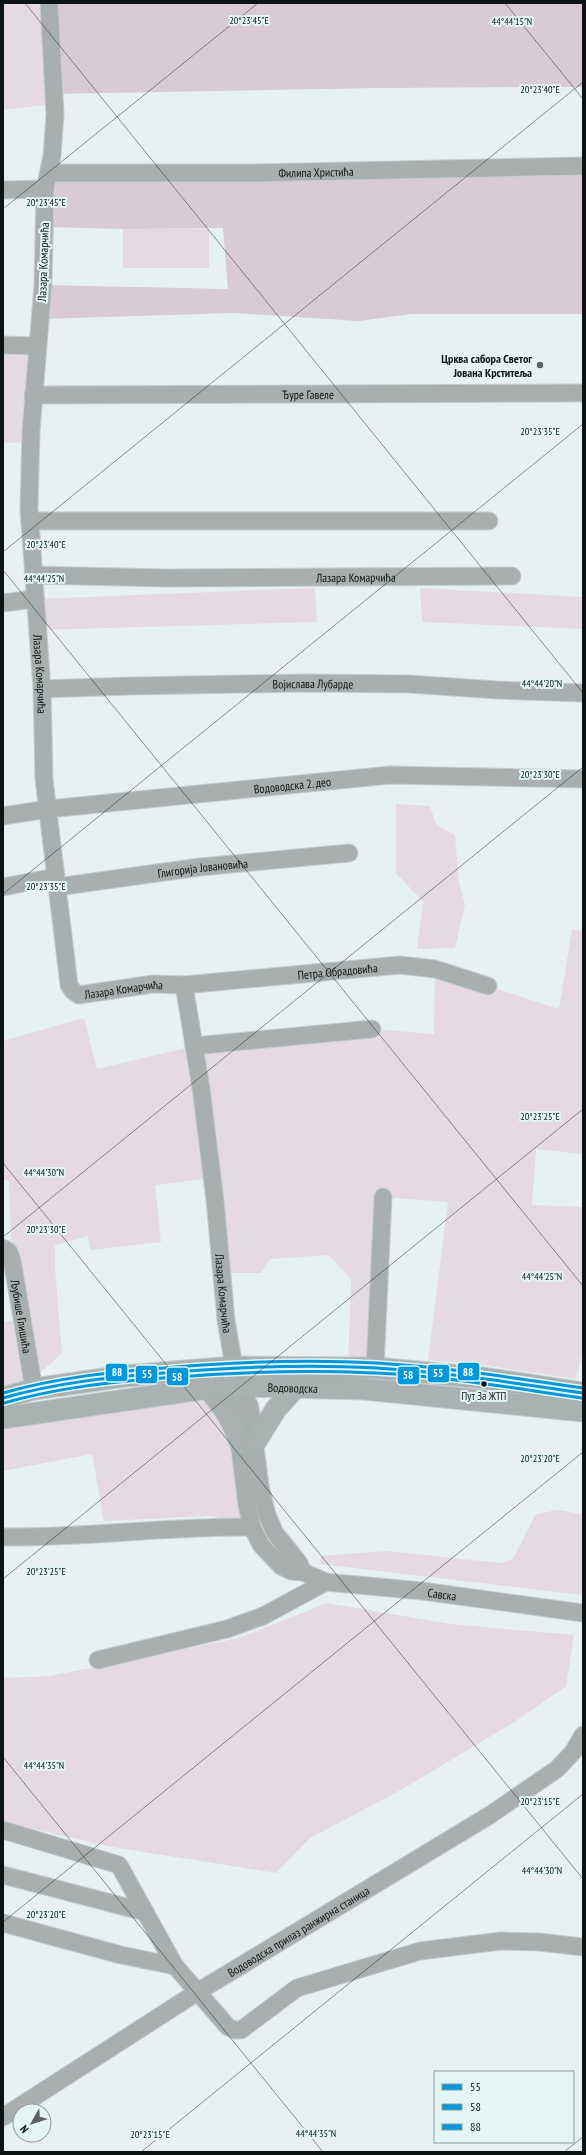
<svg xmlns="http://www.w3.org/2000/svg" width="586" height="2155" viewBox="0 0 586 2155" font-family="'PT Sans Narrow',sans-serif">
<style>
.green{fill:#e5dae2}
.forest{fill:#d8cbd3}
.lines{fill:none;stroke-linecap:round;stroke-linejoin:round}
.minor-casing{stroke:#c5cdcd;stroke-width:19}
.major-casing{stroke:#c5cdcd;stroke-width:23}
.minor{stroke:#a9afaf;stroke-width:17}
.major{stroke:#a9b1b1;stroke-width:21}
.bus-1-casing{stroke:#e3f5f5;stroke-width:6}
.bus-2-casing{stroke:#e3f5f5;stroke-width:6}
.bus-3-casing{stroke:#e3f5f5;stroke-width:6}
.bus-1{stroke:#0098da;stroke-width:3}
.bus-2{stroke:#0098da;stroke-width:3}
.bus-3{stroke:#0098da;stroke-width:3}
.ticks{fill:none;stroke:#0d1313;stroke-width:1;stroke-opacity:0.45}
.poi-dot{fill:#596161;stroke:#e3f5f5;stroke-width:1.5}
.bus-dot{fill:#0d1313;stroke:#e3f5f5;stroke-width:1.5}
.labels{text-anchor:middle;dominant-baseline:central;stroke-width:4;stroke-linejoin:round;paint-order:stroke}
.bus-label{font-size:11px;fill:#0d1313;stroke:#e3f5f5}
.street-label{font-size:12px;fill:#0d1313;stroke:#e3f5f5}
.poi-label{font-size:12px;font-weight:bold;fill:#0d1313;stroke:#e3f5f5;text-anchor:end}
.ticks-label{font-size:10px;text-anchor:middle;fill:#0d1313;stroke:#e3f5f5;stroke-width:4;stroke-linejoin:round;paint-order:stroke}
.line-badge{stroke:#e3f5f5;stroke-width:1.5}
.badge-label{font-size:11px;text-anchor:middle;font-weight:bold;fill:#fff}
</style>
<rect width="100%" height="100%" fill="#e7f1f1"/>
<path class="green" d="M 3,3 L 49,3 L 45,105 L 3,110 Z
M 123,229 L 209,229 L 209,268 L 123,268 Z
M 3,345 L 37,346 L 31,442 L 3,443 Z
M 315,588 L 317,622 L 38,630 L 35,599 Z
M 420,588 L 583,597 L 583,629 L 422,622 Z
M 396,804 L 430,806 L 436,824 L 455,835 L 459,883 L 465,904 L 455,948 L 417,949 L 423,902 L 396,873 Z
M 572,929 L 583,931 L 583,1154 L 536,1149 L 532,1205 L 583,1207 L 583,1351 L 576,1379 L 484,1365 L 428,1360 L 448,1202 L 384,1197 L 375,1368 L 348,1367 L 351,1279 L 328,1255 L 270,1259 L 261,1273 L 221,1273 L 212,1178 L 155,1185 L 161,1242 L 90,1250 L 88,1236 L 55,1245 L 55,1267 L 62,1354 L 32,1379 L 3,1398 L 3,1322 L 23,1319 L 12,1260 L 9,1181 L 3,1180 L 3,1041 L 84,1018 L 97,1069 L 194,1046 L 372,1029 L 434,1034 L 435,969 L 559,1009 Z
M 208,1389 L 225,1407 L 264,1528 L 210,1516 L 104,1521 L 92,1454 L 3,1471 L 3,1416 Z
M 556,1510 L 583,1514 L 583,1595 L 320,1564 L 321,1556 L 387,1551 L 500,1563 L 513,1559 L 535,1515 Z
M 327,1603 L 450,1624 L 574,1635 L 566,1686 L 516,1721 L 399,1791 L 310,1838 L 276,1873 L 112,1847 L 3,1822 L 3,1678 L 50,1676 L 239,1638 Z"/>
<path class="forest" d="M 49,3 L 583,3 L 583,87 L 376,88 L 53,94 Z
M 583,166 L 583,314 L 411,314 L 359,321 L 234,313 L 40,319 L 43,285 L 228,289 L 223,228 L 123,229 L 44,227 L 49,173 Z"/>
<g class="lines">
<g class="minor-casing">
<g id="minor">
<path id="s1" d="M 49,3 L 55,114 L 52,156 L 45,189 L 43,285 L 31,431 L 29,509 L 42,689 L 44,779 L 69,985 L 73,991 L 79,995 L 153,984 L 184,985 L 400,965 L 435,969 L 488,986"/>
<path id="s2" d="M 49,173 L 255,173 L 583,166"/>
<path d="M 3,190 L 45,189"/>
<path d="M 3,345 L 37,346"/>
<path id="s3" d="M 33,395 L 583,393"/>
<path d="M 30,521 L 489,521"/>
<path id="s4" d="M 33,575 L 166,578 L 512,576"/>
<path d="M 3,603 L 35,599"/>
<path id="s5" d="M 42,689 L 130,686 L 305,683 L 409,684 L 497,690 L 583,693"/>
<path id="s6" d="M 3,816 L 48,809 L 390,775 L 583,779"/>
<path d="M 3,887 L 55,877"/>
<path id="s7" d="M 57,887 L 200,867 L 349,853"/>
<path id="s8" d="M 184,985 L 201,1088 L 215,1200 L 226,1320 L 234,1367 L 240,1386 L 250,1407 L 260,1486 L 267,1515 L 275,1533 L 299,1563 L 303,1572"/>
<path d="M 194,1046 L 372,1029"/>
<path id="s9" d="M 3,1248 L 9,1252 L 12,1260 L 34,1389"/>
<path d="M 375,1368 L 383,1197"/>
<path id="s10" d="M 240,1386 L 235,1408 L 247,1506 L 252,1527 L 261,1545 L 281,1566 L 291,1571 L 303,1572 L 326,1582 L 422,1591 L 583,1613"/>
<path d="M 3,1537 C 86,1538 169,1526 252,1527"/>
<path d="M 98,1660 L 227,1629 L 263,1616 L 326,1582"/>
<path d="M 3,1830 L 119,1865 L 175,1966 L 228,2027 L 235,2030 L 241,2030 L 297,1988 L 420,1951 L 501,1941 L 539,1942 L 583,1947"/>
<path d="M 3,1875 L 145,1912"/>
<path d="M 3,1923 L 121,1955 L 175,1966"/>
<path id="s11" d="M 3,2117 L 199,1991 L 490,1815 L 557,1769 L 573,1752 L 583,1735"/>
</g>
</g>
<g class="major-casing">
<g id="major">
<path d="M 208,1389 C 224,1406 233,1422 241,1445"/>
<path d="M 3,1398 L 34,1389 L 125,1376 L 234,1367 L 375,1368 L 483,1378 L 583,1393"/>
<path id="s12" d="M 3,1418 L 201,1389 L 240,1386 L 364,1389 L 583,1411"/>
<path d="M 253,1446 L 276,1409 L 295,1388"/>
</g>
</g>
<use href="#minor" class="minor"/>
<use href="#major" class="major"/>
<g class="bus-1-casing">
<path id="bus-1" d="M 3,1398 C 55,1383 110,1377 164,1373 C 234,1367 305,1364 376,1368 C 445,1372 514,1383 583,1393"/>
</g>
<g class="bus-2-casing">
<path id="bus-2" d="M 4,1403 C 56,1388 110,1382 163,1378 C 233,1372 304,1370 375,1373 C 444,1376 513,1388 582,1398"/>
</g>
<g class="bus-3-casing">
<path id="bus-3" d="M 3,1393 C 55,1378 110,1372 164,1368 C 234,1362 305,1359 376,1363 C 445,1367 514,1378 583,1388"/>
</g>
<use href="#bus-1" class="bus-1"/>
<use href="#bus-2" class="bus-2"/>
<use href="#bus-3" class="bus-3"/>
</g>
<path class="ticks" d="M 25,3 L 583,693M 505,3 L 583,99M 3,209 L 258,3M 3,552 L 583,82M 3,570 L 583,1286M 3,894 L 583,424M 3,1163 L 583,1879M 3,1237 L 583,767M 3,1579 L 583,1109M 3,1757 L 323,2152M 3,1922 L 583,1452M 141,2152 L 583,1794M 564,2152 L 583,2137"/>
<circle class="poi-dot" cx="540" cy="365" r="4"/>
<circle class="bus-dot" cx="484" cy="1384" r="3.5"/>
<g class="labels">
<g class="bus-label">
<text x="484" y="1396">Пут За ЖТП</text>
</g>
<g class="street-label">
<text stroke="none"><textPath href="#s2" startOffset="267">Филипа Христића</textPath></text>
<text transform="translate(43 262) rotate(-88)">Лазара Комарчића</text>
<text stroke="none"><textPath href="#s3" startOffset="275">Ђуре Гавеле</textPath></text>
<text stroke="none"><textPath href="#s4" startOffset="323">Лазара Комарчића</textPath></text>
<text stroke="none"><textPath href="#s1" startOffset="673">Лазара Комарчића</textPath></text>
<text stroke="none"><textPath href="#s5" startOffset="271">Војислава Лубарде</textPath></text>
<text stroke="none"><textPath href="#s6" startOffset="291">Водоводска 2. део</textPath></text>
<text stroke="none"><textPath href="#s7" startOffset="147">Глигорија Јовановића</textPath></text>
<text stroke="none"><textPath href="#s1" startOffset="1260">Петра Обрадовића</textPath></text>
<text stroke="none"><textPath href="#s1" startOffset="1045">Лазара Комарчића</textPath></text>
<text stroke="none"><textPath href="#s8" startOffset="311">Лазара Комарчића</textPath></text>
<text stroke="none"><textPath href="#s9" startOffset="73">Љубише Глишића</textPath></text>
<text stroke="none"><textPath href="#s12" startOffset="292">Водоводска</textPath></text>
<text stroke="none"><textPath href="#s10" startOffset="357">Савска</textPath></text>
<text stroke="none"><textPath href="#s11" startOffset="349">Водоводска прилаз ранжирна станица</textPath></text>
</g>
<g class="poi-label">
<text x="532" y="358">Црква сабора Светог<tspan x="532" dy="14">Јована Крститеља</tspan></text>
</g>
</g>
<g class="ticks-label">
<text x="249" y="24">20°23'45"E</text>
<text x="512" y="25">44°44'15"N</text>
<text x="540" y="93">20°23'40"E</text>
<text x="46" y="206">20°23'45"E</text>
<text x="540" y="435">20°23'35"E</text>
<text x="46" y="548">20°23'40"E</text>
<text x="44" y="582">44°44'25"N</text>
<text x="542" y="687">44°44'20"N</text>
<text x="540" y="778">20°23'30"E</text>
<text x="46" y="890">20°23'35"E</text>
<text x="540" y="1120">20°23'25"E</text>
<text x="44" y="1176">44°44'30"N</text>
<text x="46" y="1233">20°23'30"E</text>
<text x="542" y="1280">44°44'25"N</text>
<text x="540" y="1462">20°23'20"E</text>
<text x="46" y="1575">20°23'25"E</text>
<text x="44" y="1769">44°44'35"N</text>
<text x="540" y="1805">20°23'15"E</text>
<text x="542" y="1874">44°44'30"N</text>
<text x="46" y="1918">20°23'20"E</text>
<text x="316" y="2137">44°44'35"N</text>
<text x="150" y="2138">20°23'15"E</text>
</g>
<g class="line-badge">
<rect x="457" y="1362" width="23" height="19" rx="4" fill="#0098da"/>
<rect x="105" y="1363" width="23" height="19" rx="4" fill="#0098da"/>
<rect x="427" y="1364" width="23" height="19" rx="4" fill="#0098da"/>
<rect x="135" y="1365" width="23" height="19" rx="4" fill="#0098da"/>
<rect x="397" y="1366" width="23" height="19" rx="4" fill="#0098da"/>
<rect x="166" y="1367" width="23" height="19" rx="4" fill="#0098da"/>
</g>
<g class="badge-label">
<text x="468" y="1376">88</text>
<text x="117" y="1376">88</text>
<text x="438" y="1377">55</text>
<text x="147" y="1378">55</text>
<text x="408" y="1379">58</text>
<text x="177" y="1381">58</text>
</g>
<rect width="586" height="2155" fill="none" stroke="#0d1313" stroke-width="8"/>
<rect x="434" y="2071" width="140" height="72" fill="#e3f5f5" stroke="#8d9b9b"/>
<rect x="442" y="2084" width="20" height="6" fill="#0098da" stroke="#8d9b9b"/>
<text x="470" y="2091" font-size="12" fill="#0d1313">55</text>
<rect x="442" y="2104" width="20" height="6" fill="#0098da" stroke="#8d9b9b"/>
<text x="470" y="2111" font-size="12" fill="#0d1313">58</text>
<rect x="442" y="2124" width="20" height="6" fill="#0098da" stroke="#8d9b9b"/>
<text x="470" y="2131" font-size="12" fill="#0d1313">88</text>
<g transform="translate(32 2123) rotate(231)"><circle r="19" fill="#e3f5f5" stroke="#8d9b9b"/>
<path d="M0-3L7 15L0 10L-7 15Z" fill="#596161"/>
<text y="-6" font-size="11" font-weight="bold" text-anchor="middle" fill="#0d1313">N</text>
</g>
</svg>
